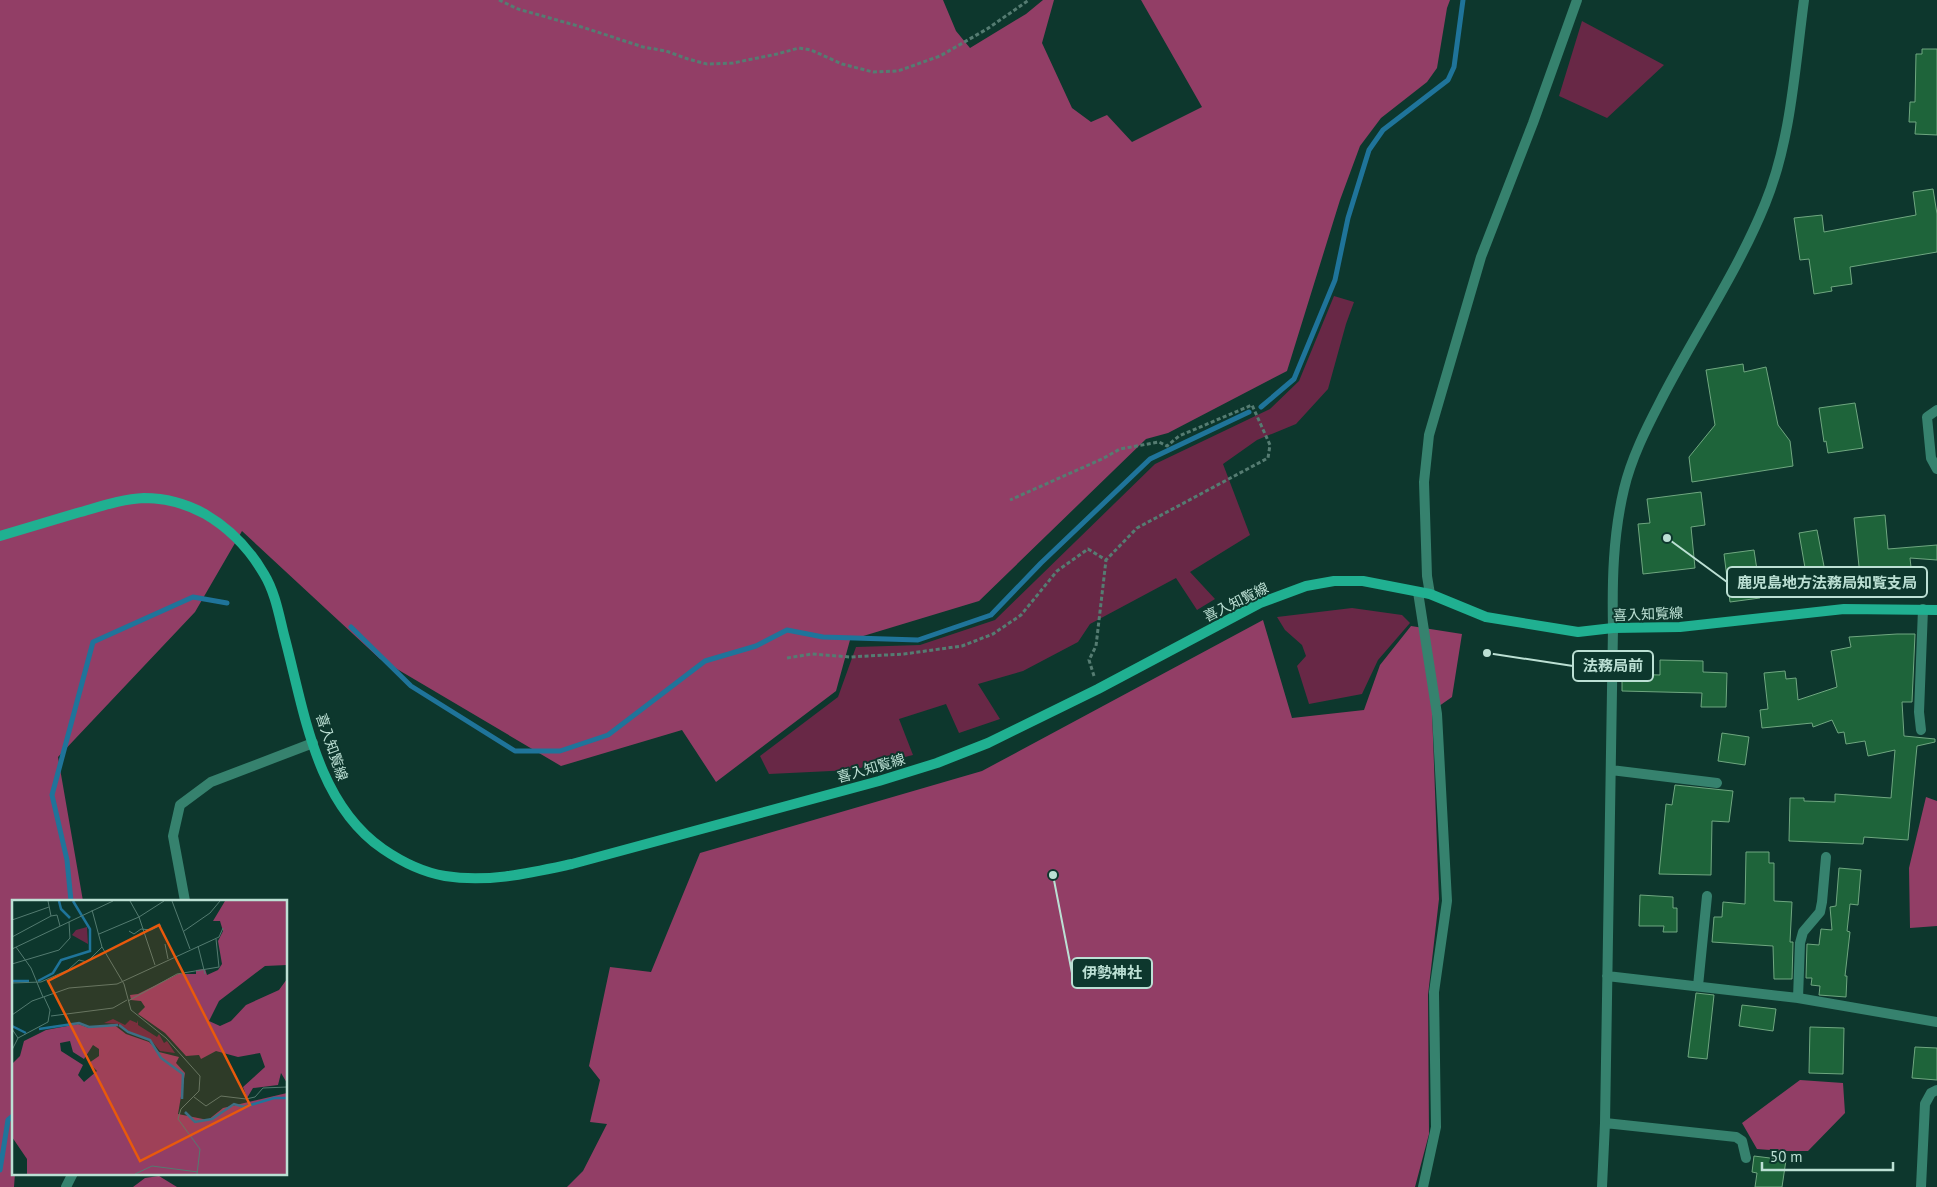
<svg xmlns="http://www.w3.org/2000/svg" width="1937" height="1187" viewBox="0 0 1937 1187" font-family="'PT Sans','Noto Sans JP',sans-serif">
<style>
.green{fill:#682846}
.forest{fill:#923e66}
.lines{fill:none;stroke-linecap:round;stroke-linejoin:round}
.stream{stroke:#1f749a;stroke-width:5}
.building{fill:#1e643a;stroke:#6fa780}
.path{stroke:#557c72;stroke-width:3;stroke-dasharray:4 2.5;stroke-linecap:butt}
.minor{stroke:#36826e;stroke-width:10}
.tertiary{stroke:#36826e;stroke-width:10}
.secondary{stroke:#20b091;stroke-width:10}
.labels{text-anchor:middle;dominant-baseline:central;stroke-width:4;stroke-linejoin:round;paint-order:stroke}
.street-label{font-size:14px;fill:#bce0d4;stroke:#0d372d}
.inset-river{fill:none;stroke:#1f749a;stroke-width:2.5}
.inset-road{fill:none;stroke:#537b70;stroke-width:1}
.view{fill:#e8590c;fill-opacity:0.15;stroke:#e8590c;stroke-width:2.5}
.inset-edge{fill:none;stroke:#bce0d4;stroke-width:2.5}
.leader{fill:none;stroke:#bce0d4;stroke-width:2}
.callout-dot{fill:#bce0d4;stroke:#0d372d;stroke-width:2}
.callout{fill:#0d372d;stroke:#bce0d4;stroke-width:2}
.callout-label{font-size:15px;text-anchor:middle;font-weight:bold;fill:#bce0d4}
</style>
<rect width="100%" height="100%" fill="#0d372d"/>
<path class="green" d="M 1582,21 L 1664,65 L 1607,118 L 1559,96 Z
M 1334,296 L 1354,302 L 1346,324 L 1328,389 L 1296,424 L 1257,440 L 1223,464 L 1250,535 L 1190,572 L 1215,599 L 1197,610 L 1176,578 L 1090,624 L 1078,642 L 1023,671 L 978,684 L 1000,719 L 959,733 L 946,704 L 899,719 L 913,755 L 852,770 L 769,774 L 760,756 L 838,697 L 856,647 L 920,645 L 995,620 L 1155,464 L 1270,409 L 1299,381 Z
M 1352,608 L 1402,615 L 1410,623 L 1378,660 L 1362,694 L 1309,704 L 1297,666 L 1306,656 L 1302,645 L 1285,630 L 1277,617 Z"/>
<path class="forest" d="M 0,0 L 943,0 L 956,31 L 970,48 L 1026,14 L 1043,0 L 1054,0 L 1042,43 L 1072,108 L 1091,122 L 1107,115 L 1132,142 L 1202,107 L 1141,0 L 1450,0 L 1447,8 L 1437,68 L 1427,82 L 1381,118 L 1360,146 L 1340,200 L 1287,371 L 1168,433 L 1146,439 L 979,601 L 850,640 L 836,691 L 716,782 L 682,730 L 561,766 L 380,659 L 242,531 L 195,612 L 58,757 L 83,901 L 14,901 L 14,1173 L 15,1173 L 14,1187 L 0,1187 Z
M 1263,620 L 1292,718 L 1364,710 L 1380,665 L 1411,626 L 1462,634 L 1452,697 L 1432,711 L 1439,899 L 1428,995 L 1429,1134 L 1415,1187 L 567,1187 L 583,1171 L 607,1124 L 590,1122 L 600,1080 L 589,1066 L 610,967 L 651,972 L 700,853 L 982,771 Z
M 1926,797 L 1937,801 L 1937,926 L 1910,928 L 1909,868 Z
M 1800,1080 L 1843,1083 L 1845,1113 L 1808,1151 L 1782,1151 L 1757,1149 L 1742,1123 Z
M 159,1176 L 177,1187 L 133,1187 L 145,1178 Z"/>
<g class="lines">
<path class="stream" d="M 1261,407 L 1294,379 L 1335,280 L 1348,218 L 1369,150 L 1383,130 L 1448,80 L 1454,67 L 1463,0
M 351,627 L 411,686 L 515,751 L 560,751 L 608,735 L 705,661 L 756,646 L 787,630 L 823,637 L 918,640 L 991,615 L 1041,563 L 1150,459 L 1249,412
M 71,901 L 67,860 L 52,795 L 93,642 L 193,597 L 227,603
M 0,1170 L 8,1120 L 14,1115"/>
</g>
<path class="building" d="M 1922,49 L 1937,49 L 1937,135 L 1915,134 L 1916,122 L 1909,122 L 1910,102 L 1915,102 L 1916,54 L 1922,54 Z
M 1933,189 L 1937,214 L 1937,252 L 1850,267 L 1852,284 L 1831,287 L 1832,291 L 1814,294 L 1809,259 L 1800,260 L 1794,218 L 1822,215 L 1824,232 L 1916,215 L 1913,192 Z
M 1743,364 L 1744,372 L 1766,367 L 1778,425 L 1790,441 L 1793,466 L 1692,482 L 1689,457 L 1715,425 L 1706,370 Z
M 1855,403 L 1863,448 L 1828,453 L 1826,441 L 1824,442 L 1819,408 Z
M 1701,492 L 1705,525 L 1691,527 L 1695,568 L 1643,574 L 1638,524 L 1650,523 L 1647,499 Z
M 1885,515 L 1888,549 L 1937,545 L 1937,560 L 1910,558 L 1911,567 L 1890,569 L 1892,587 L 1882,591 L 1870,592 L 1866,590 L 1856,591 L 1854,577 L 1860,576 L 1854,518 Z
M 1817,530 L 1828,587 L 1809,591 L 1799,533 Z
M 1754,550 L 1757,570 L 1761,569 L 1763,588 L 1759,588 L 1760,598 L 1730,602 L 1724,554 Z
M 1897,634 L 1915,634 L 1912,702 L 1902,702 L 1904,736 L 1935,739 L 1935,742 L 1917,746 L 1908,840 L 1864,837 L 1863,844 L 1789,841 L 1790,798 L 1804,798 L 1804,801 L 1835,802 L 1835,794 L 1891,798 L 1895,750 L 1868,756 L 1865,741 L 1846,744 L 1844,732 L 1838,733 L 1832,720 L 1813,727 L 1812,723 L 1762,728 L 1760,710 L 1768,709 L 1764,673 L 1785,671 L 1786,679 L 1796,678 L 1798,700 L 1837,687 L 1831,651 L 1851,647 L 1849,637 Z
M 1660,660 L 1703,661 L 1703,672 L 1727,673 L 1726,707 L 1701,707 L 1702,693 L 1622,691 L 1622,674 L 1660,675 Z
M 1722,733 L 1749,737 L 1745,765 L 1718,761 Z
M 1675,785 L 1733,791 L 1729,822 L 1712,821 L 1711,875 L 1659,874 L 1666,804 L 1672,805 Z
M 1746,852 L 1769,852 L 1769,863 L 1774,863 L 1774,901 L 1792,902 L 1790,942 L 1793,942 L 1792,979 L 1774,979 L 1773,946 L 1712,942 L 1714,917 L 1722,917 L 1723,902 L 1745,904 Z
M 1839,868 L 1861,870 L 1858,905 L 1850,904 L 1847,931 L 1850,932 L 1845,976 L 1847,976 L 1846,997 L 1819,995 L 1820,986 L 1811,985 L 1812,978 L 1806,978 L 1807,944 L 1819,945 L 1821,929 L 1832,930 L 1830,907 L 1836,906 Z
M 1640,895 L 1673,897 L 1673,908 L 1677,908 L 1677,932 L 1663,932 L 1664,926 L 1639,926 Z
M 1696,993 L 1714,995 L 1707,1059 L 1688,1057 Z
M 1742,1005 L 1776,1009 L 1773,1031 L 1739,1026 Z
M 1810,1027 L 1844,1028 L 1843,1074 L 1809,1073 Z
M 1915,1047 L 1937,1048 L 1937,1080 L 1912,1078 Z
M 1754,1156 L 1786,1160 L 1782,1187 L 1755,1187 L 1757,1173 L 1752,1172 Z"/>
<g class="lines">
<path class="path" d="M 499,0 L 518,9 L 585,28 L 643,47 L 666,51 L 688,59 L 707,64 L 733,63 L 777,54 L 799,48 L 811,50 L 842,64 L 873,72 L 898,71 L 940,56 L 987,29 L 1029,0
M 787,658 L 812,654 L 850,657 L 904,654 L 962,646 L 993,634 L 1021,615 L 1057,571 L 1088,549 L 1106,560 L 1137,528 L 1268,458 L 1270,445 L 1252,405 L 1179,436 L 1167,446 L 1159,442 L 1120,449 L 1102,459 L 1010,500
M 1094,676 L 1089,660 L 1096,646 L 1106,560"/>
<path class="minor" d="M 1937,410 L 1927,417 L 1931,458 L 1937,469
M 1418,592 L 1437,714 L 1447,901 L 1434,992 L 1436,1127 L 1423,1187
M 1430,594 L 1427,576 L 1424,482 L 1429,435 L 1481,257 L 1533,123 L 1577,0
M 1921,730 L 1919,712 L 1923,609
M 1611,770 L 1717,783
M 185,901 L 173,836 L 180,805 L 211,782 L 313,743
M 1607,976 L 1798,998 L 1937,1022
M 1698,986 L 1707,896
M 1798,998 L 1800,943 L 1803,932 L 1820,912 L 1822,902 L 1826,857
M 1605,1123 L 1736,1137 L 1742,1141 L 1746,1158
M 66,1187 L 73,1173
M 1602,1187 L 1605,1123 L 1613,628
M 1921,1187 L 1925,1104 L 1931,1093 L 1937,1090"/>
<path class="tertiary" d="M 1613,628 C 1612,582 1613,535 1624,489 C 1631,459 1646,429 1660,402 C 1694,335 1737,273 1765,204 C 1791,141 1795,67 1804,0"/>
<path class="secondary" d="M 0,536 C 26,528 51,521 77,513 C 99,507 121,499 144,498 C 165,498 187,504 205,514 C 229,528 250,550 264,574 C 275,592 279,615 284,635 C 304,709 315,802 383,849 C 402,862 421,872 445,876 C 488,883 530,873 572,864 L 879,781 L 937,763 L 988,743 L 1098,689 L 1260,603 L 1306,586 L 1334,581 L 1363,581 L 1430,594 L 1486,617 L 1578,632 L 1613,628 L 1680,627 L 1844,609 L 1937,610"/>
</g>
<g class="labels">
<g class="street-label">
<text transform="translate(1236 602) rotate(-26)">喜入知覧線</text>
<text transform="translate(1648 614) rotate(-2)">喜入知覧線</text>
<text transform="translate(332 747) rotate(71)">喜入知覧線</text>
<text transform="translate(871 768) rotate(-16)">喜入知覧線</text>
</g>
</g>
<g transform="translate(12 900)">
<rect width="275" height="275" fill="#0d372d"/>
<path d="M 75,27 L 76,44 L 60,35 L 64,30 ZM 101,119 L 113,125 L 118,120 L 125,123 L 126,120 L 126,125 L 145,137 L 147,134 L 152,143 L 155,141 L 163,153 L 148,151 L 138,139 L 116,132 L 106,124 L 92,123 Z" fill="#682846"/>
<path d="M 213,1 L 275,1 L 275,65 L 253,66 L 207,101 L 197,121 L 208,126 L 219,121 L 234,105 L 267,90 L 275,79 L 275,183 L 269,173 L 266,185 L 241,188 L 235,198 L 231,187 L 253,167 L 248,153 L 226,157 L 204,151 L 189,159 L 187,155 L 174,156 L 153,133 L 126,114 L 133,107 L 129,101 L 119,100 L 118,95 L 126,94 L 166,74 L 184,74 L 184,70 L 193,69 L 195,75 L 206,70 L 210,64 L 206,41 L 211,31 L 208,21 L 201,21 ZM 66,124 L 77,128 L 101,124 L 114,134 L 137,142 L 147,152 L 167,157 L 164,163 L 173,173 L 166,214 L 196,220 L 211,208 L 275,193 L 275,274 L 15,274 L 15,259 L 0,237 L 0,164 L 8,156 L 12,141 L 34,130 ZM 58,141 L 61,152 L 72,159 L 81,145 L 87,149 L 87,156 L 77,163 L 85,171 L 72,182 L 66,175 L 71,165 L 49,151 L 48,143 Z" fill="#923e66" fill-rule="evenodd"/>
<path class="inset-river" d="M 47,1 L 49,9 L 58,18M 0,81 L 17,81M 26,81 L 41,73 L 49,60 L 78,51 L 78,29 L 61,1M 107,125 L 116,132 L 138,140 L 149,158 L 171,174 L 170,199M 0,126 L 14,133M 27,129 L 67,123 L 77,127 L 106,125M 173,212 L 183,222 L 200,219 L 222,204 L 232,207 L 262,198 L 275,198"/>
<path class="inset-road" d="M 36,1 L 39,16M 118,1 L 127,17 L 143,65M 160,1 L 178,49M 80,10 L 90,47 L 112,84 L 119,110 L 154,138 L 188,176 L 187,191 L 169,209 L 166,219 L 188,249 L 185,274M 0,20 L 37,7M 117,31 L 122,34 L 129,29 L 139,30 L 149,25M 172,31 L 198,13 L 208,1M 87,34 L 127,17 L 152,1M 0,37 L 39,16 L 45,15 L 48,26M 153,44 L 156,59M 186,46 L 193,74M 4,47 L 19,68 L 31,97M 0,49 L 101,1M 0,64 L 47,50 L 58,38 L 57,22M 0,83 L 29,82 L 56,70 L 67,60 L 75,62 L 90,47M 116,101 L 165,74 L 207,67 L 204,39M 0,115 L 20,101 L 57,88 L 105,84 L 207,37 L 211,28M 39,116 L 101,108 L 115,100M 0,129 L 6,138 L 0,150M 6,138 L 36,122 L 38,110 L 32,97M 182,197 L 194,206 L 209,196 L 234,199 L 243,197 L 251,188 L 275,187M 123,274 L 140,266 L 186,272"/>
<path class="view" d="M 147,25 L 238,205 L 128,261 L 36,81 Z"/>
<rect width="275" height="275" class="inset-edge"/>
</g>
<path class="leader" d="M1667 538L1727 582M1487 653L1573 666M1053 875L1072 973"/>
<g class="callout-dot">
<circle cx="1667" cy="538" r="5"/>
<circle cx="1487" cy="653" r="5"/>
<circle cx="1053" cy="875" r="5"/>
</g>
<g class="callout">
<rect x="1727" y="567" width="200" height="30" rx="5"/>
<rect x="1573" y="651" width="80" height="30" rx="5"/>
<rect x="1072" y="958" width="80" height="30" rx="5"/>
</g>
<g class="callout-label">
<text x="1827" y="588">鹿児島地方法務局知覧支局</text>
<text x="1613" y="671">法務局前</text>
<text x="1112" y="978">伊勢神社</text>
</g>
<path d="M1762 1162v8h131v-8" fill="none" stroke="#bce0d4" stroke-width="2.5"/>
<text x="1770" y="1162" font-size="15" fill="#bce0d4" stroke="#0d372d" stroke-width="4" paint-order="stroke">50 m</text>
</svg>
